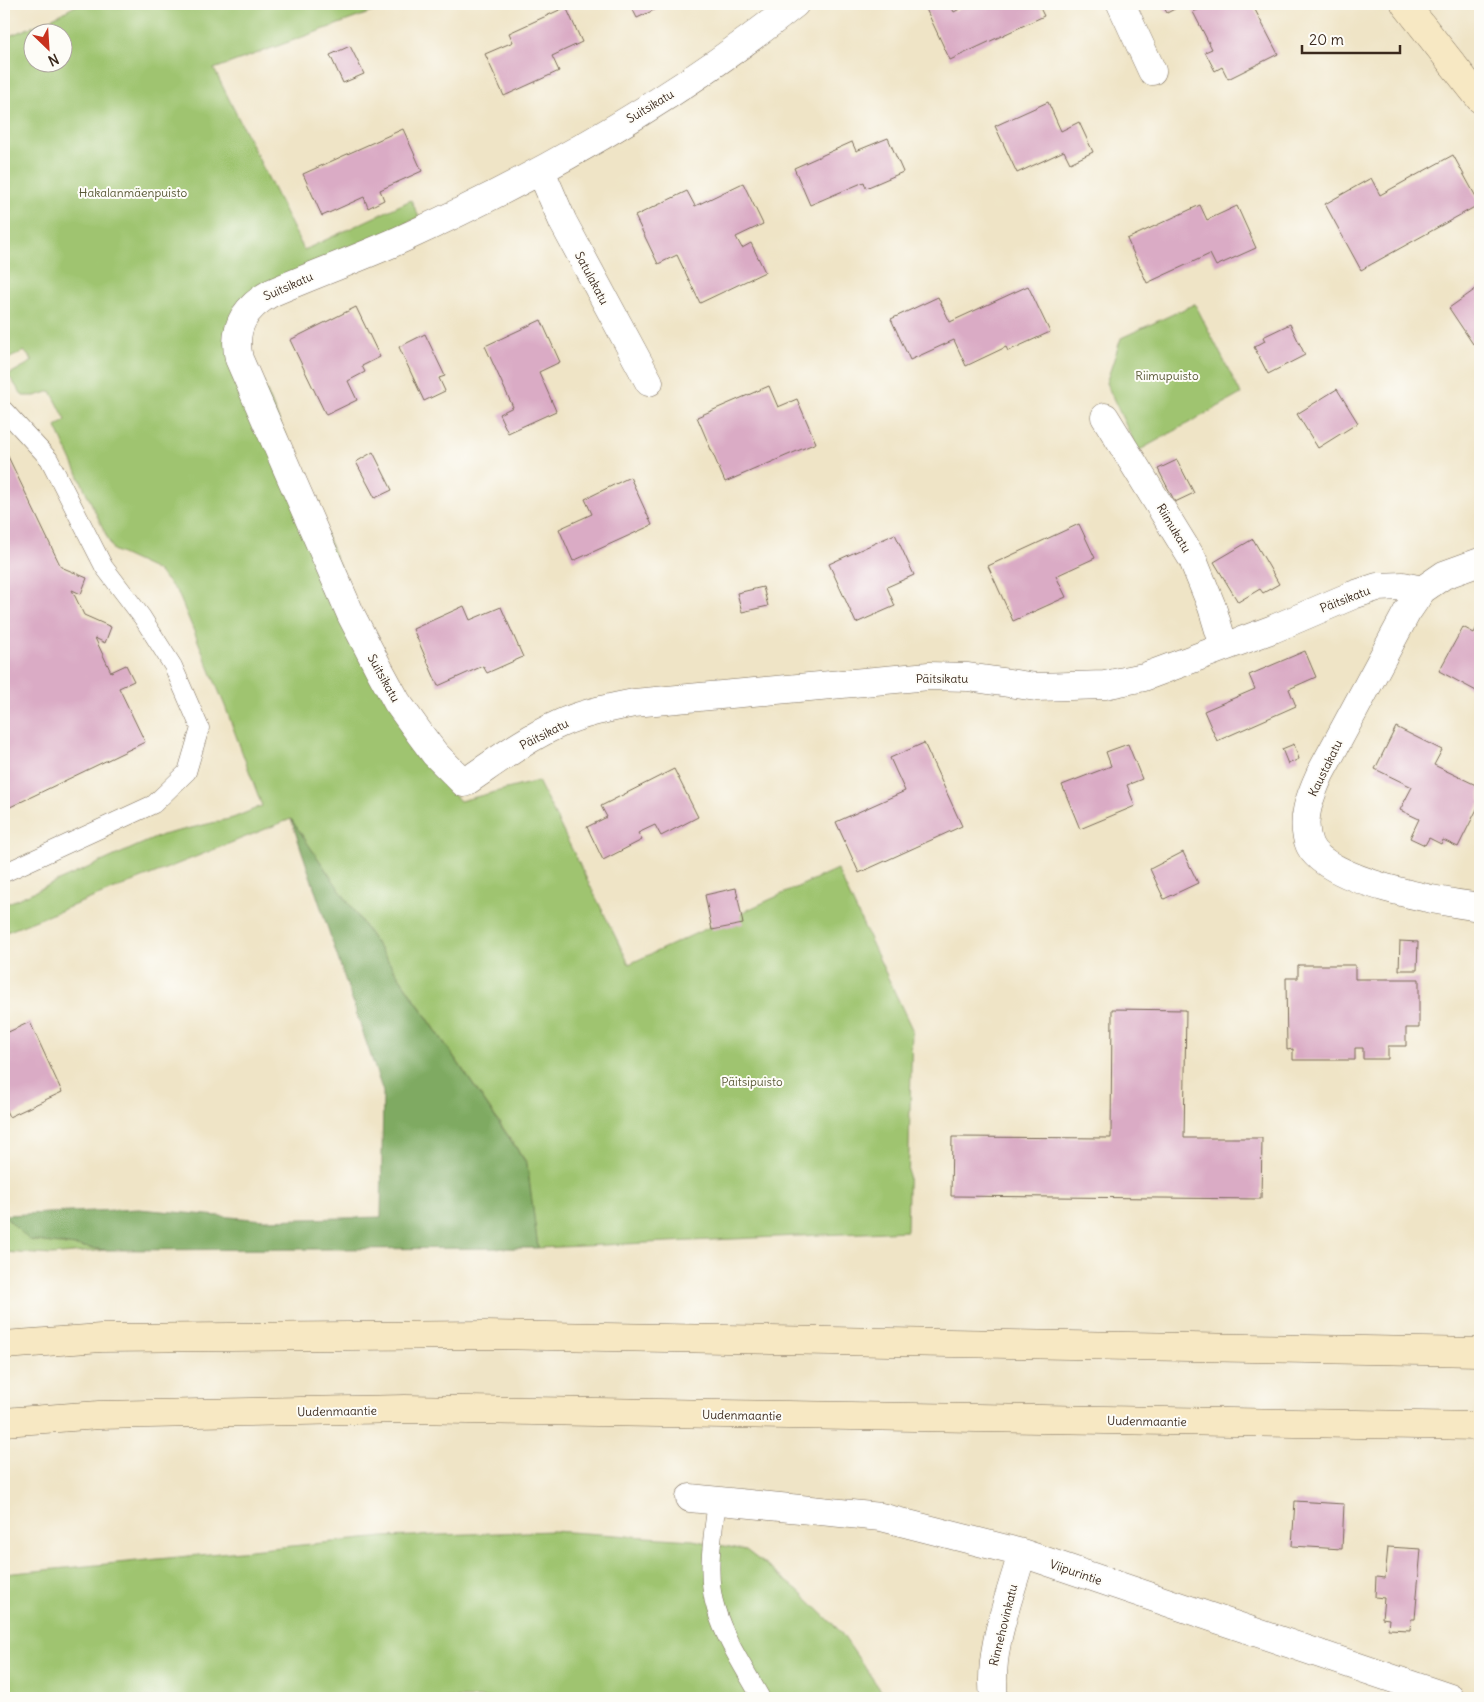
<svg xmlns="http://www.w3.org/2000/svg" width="1484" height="1702" viewBox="0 0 1484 1702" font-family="Delius,sans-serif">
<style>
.green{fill:#9fc46f;stroke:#6d7746;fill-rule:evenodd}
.forest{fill:#7faa62;stroke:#5d6a40}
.building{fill:#daabc5}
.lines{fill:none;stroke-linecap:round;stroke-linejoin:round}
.lane-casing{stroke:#7a6b59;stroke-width:19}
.street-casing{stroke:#7a6b59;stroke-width:29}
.secondary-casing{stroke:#7a6b59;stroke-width:29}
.lane{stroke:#fff;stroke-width:18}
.street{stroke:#fff;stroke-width:28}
.secondary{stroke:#f7e8c3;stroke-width:28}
.labels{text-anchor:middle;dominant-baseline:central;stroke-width:4;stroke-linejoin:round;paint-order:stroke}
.street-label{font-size:12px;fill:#3b2a1e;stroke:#fdfcf7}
.park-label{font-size:12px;fill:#595836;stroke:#fdfcf7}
</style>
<rect width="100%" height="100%" fill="#fdfcf7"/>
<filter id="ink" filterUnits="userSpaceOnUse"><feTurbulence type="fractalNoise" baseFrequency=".02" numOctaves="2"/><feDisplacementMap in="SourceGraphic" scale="10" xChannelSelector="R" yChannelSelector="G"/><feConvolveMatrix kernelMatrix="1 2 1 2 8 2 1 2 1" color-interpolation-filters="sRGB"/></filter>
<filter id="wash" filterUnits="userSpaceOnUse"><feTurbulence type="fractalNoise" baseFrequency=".0096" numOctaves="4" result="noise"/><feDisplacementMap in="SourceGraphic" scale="20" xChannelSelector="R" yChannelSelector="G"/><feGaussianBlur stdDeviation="1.12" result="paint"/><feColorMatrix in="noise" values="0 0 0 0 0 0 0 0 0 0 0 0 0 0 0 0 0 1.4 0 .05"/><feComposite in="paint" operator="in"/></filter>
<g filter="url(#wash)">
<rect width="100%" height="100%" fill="#efe4c6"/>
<path class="green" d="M 79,4 L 394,4 L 214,69 L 304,250 L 411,200 L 419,217 L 233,310 L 416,751 L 432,771 L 460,801 L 538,781 L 629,964 L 837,869 L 912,1029 L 907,1231 L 538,1248 L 527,1163 L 291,819 L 4,933 L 4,905 L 162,835 L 233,818 L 262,806 L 225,706 L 178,593 L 158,571 L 113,550 L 56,427 L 66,420 L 51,391 L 35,396 L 23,396 L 8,375 L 33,361 L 24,351 L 4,361 L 4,38 L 49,20 ZM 32,32 L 62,32 L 62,62 L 32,62 Z
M 1195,304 L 1241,394 L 1138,451 L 1106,383 L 1121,338 Z
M 4,1215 L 29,1240 L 106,1250 L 52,1255 L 4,1252 Z
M 553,1531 L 693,1540 L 746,1550 L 798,1590 L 839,1630 L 886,1698 L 4,1698 L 4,1574 L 384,1537 Z"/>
<path class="forest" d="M 291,819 L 527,1164 L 538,1248 L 106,1250 L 29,1240 L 4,1215 L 139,1209 L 264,1220 L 381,1217 L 383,1092 Z"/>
<g id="blocks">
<path class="building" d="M 630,4 L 667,4 L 637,18 Z
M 937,4 L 950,4 L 954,12 L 969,4 L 1038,4 L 1044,16 L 950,60 L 926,9 Z
M 1162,4 L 1184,4 L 1167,13 Z
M 1210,4 L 1252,4 L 1278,54 L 1228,79 L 1222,67 L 1215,71 L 1205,52 L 1212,49 L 1193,12 Z
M 566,7 L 582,42 L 552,56 L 559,71 L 504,96 L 485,54 L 513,42 L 509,33 Z
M 350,46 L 364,74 L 343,83 L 330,55 Z
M 1048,102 L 1061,131 L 1079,122 L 1093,152 L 1070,163 L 1064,151 L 1017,173 L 995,126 Z
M 403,129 L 422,171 L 380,190 L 384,200 L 368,208 L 364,197 L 322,216 L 303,174 Z
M 888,138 L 903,172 L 866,188 L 864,182 L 810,205 L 794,168 L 852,142 L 856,151 Z
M 1453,155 L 1480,204 L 1361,270 L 1325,204 L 1371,178 L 1380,195 Z
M 743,183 L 763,224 L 736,237 L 742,248 L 751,243 L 765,272 L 700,303 L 677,255 L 658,264 L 635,216 L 687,191 L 695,206 Z
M 1200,205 L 1207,220 L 1237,206 L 1256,248 L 1216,266 L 1210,254 L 1147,283 L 1127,239 Z
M 1028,286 L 1050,332 L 1008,351 L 1006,347 L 966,366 L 954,340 L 910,360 L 891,319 L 938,297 L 950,322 Z
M 1480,286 L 1480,339 L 1473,344 L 1449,308 Z
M 356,307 L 380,357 L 362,366 L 365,372 L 348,381 L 357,400 L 326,415 L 290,340 Z
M 541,320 L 560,362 L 539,372 L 556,411 L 508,433 L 499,414 L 513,407 L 485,346 Z
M 1290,324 L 1305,355 L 1268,374 L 1254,347 L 1265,341 L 1263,337 Z
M 425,334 L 445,376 L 439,378 L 445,391 L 424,401 L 399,347 Z
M 769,386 L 778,407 L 797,399 L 816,443 L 725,482 L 697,417 Z
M 1337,389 L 1358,423 L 1318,448 L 1297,414 Z
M 4,448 L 61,567 L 87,578 L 81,594 L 72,590 L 84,615 L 111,627 L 105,643 L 95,638 L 111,672 L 126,665 L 134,681 L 119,688 L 145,742 L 4,810 Z
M 373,452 L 392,490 L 375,498 L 356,462 Z
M 1177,460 L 1194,493 L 1175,502 L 1158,469 Z
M 630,477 L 652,525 L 573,561 L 559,529 L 592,514 L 585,499 Z
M 1079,524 L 1095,558 L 1056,576 L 1066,597 L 1013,621 L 988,566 Z
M 895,534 L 914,575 L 887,587 L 895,606 L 856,623 L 829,564 Z
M 1253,539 L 1279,584 L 1263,593 L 1260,589 L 1238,602 L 1214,562 Z
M 763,587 L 768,606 L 742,612 L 737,593 Z
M 464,606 L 470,620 L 501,607 L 523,657 L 487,673 L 483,666 L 438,686 L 413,629 Z
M 1463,627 L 1474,633 L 1477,627 L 1480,628 L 1480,693 L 1439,671 Z
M 1305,651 L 1316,677 L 1289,689 L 1296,706 L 1217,741 L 1204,711 L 1255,689 L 1249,675 Z
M 1396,727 L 1442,750 L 1434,765 L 1480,787 L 1480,803 L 1458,847 L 1443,840 L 1441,844 L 1429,838 L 1425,845 L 1410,838 L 1419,819 L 1400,810 L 1412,787 L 1375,769 Z
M 924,743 L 962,826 L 859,873 L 836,822 L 905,791 L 890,758 Z
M 1128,744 L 1142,779 L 1127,785 L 1135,806 L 1080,829 L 1062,785 L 1111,766 L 1106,752 Z
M 1294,744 L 1299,759 L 1288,764 L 1282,749 Z
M 674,769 L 698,817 L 661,836 L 655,825 L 638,833 L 642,840 L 603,860 L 587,827 L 607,817 L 601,806 Z
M 1183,852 L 1198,883 L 1164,899 L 1150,869 Z
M 736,888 L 743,924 L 712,930 L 705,895 Z
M 1400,941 L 1418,942 L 1417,970 L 1399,970 Z
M 1298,965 L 1355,965 L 1355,979 L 1419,979 L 1419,1028 L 1406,1028 L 1406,1046 L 1388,1046 L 1388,1059 L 1363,1059 L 1363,1048 L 1355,1048 L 1355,1060 L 1293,1060 L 1293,1049 L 1287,1050 L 1286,978 L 1298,978 Z
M 1112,1009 L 1186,1010 L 1184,1138 L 1262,1138 L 1261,1199 L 951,1196 L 952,1137 L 1111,1138 Z
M 30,1022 L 62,1092 L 9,1117 L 4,1106 L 4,1034 Z
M 1295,1501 L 1344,1504 L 1342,1549 L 1292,1546 Z
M 1388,1547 L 1421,1549 L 1415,1619 L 1411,1619 L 1410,1630 L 1388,1629 L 1389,1619 L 1382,1618 L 1384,1598 L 1375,1597 L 1376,1577 L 1385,1578 Z"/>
</g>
</g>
<g filter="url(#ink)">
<use href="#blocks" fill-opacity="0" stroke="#7a6b59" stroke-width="1"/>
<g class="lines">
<g class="lane-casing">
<path id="lane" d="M 4,410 L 49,459 L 104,567 L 142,617 L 173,666 L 200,728 L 187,772 L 154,804 L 4,873
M 717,1501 C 713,1535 705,1575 716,1609 C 725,1640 745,1669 761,1698"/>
</g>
<g class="street-casing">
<path id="street" d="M 795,4 C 676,99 543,175 404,238 C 360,258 315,274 271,293 C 244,308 232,328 239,359 L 351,615 L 379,669 L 397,702 L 420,734 L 435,754 L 464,783 C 494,763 525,739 559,724 C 583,713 609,708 634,703 L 929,676 L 968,677 L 1036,687 L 1105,685 L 1144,677 L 1273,629 L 1353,595 L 1377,587 L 1403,586 L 1422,590
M 1121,4 L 1152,71
M 541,171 L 563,222 L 649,382
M 1105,417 L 1193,560 L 1212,607 L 1224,647
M 1480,562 L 1444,575 L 1422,590 L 1407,612 L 1320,774 C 1310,796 1300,820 1309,844 C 1324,882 1442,902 1480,907
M 690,1498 L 881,1517 L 1022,1553 L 1450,1698
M 994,1698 C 988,1649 1009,1600 1022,1553"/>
</g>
<g class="secondary-casing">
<path id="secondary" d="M 1405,4 L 1480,99
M 4,1345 L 101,1338 L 485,1335 L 1480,1352
M 4,1422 L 99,1415 L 405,1409 L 1480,1426"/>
</g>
<use href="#lane" class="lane"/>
<use href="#street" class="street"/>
<use href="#secondary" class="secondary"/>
</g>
</g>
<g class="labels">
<g class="street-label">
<text transform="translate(650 106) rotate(-31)">Suitsikatu</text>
<text transform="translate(592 278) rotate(62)">Satulakatu</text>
<text transform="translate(288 286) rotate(-24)">Suitsikatu</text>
<text transform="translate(1174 528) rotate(59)">Riimukatu</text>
<text transform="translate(1345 599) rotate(-21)">Päitsikatu</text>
<text transform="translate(384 678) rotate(61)">Suitsikatu</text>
<text x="942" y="678">Päitsikatu</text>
<text transform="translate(544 734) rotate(-27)">Päitsikatu</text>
<text transform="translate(1325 768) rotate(-64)">Kaustakatu</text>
<text transform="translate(337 1411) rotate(-1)">Uudenmaantie</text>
<text transform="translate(742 1415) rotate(1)">Uudenmaantie</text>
<text transform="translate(1147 1421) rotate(1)">Uudenmaantie</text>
<text transform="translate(1076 1572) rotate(19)">Viipurintie</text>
<text transform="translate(1003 1625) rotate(-76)">Rinnehovinkatu</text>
</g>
<g class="park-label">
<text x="133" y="192">Hakalanmäenpuisto</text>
<text x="1167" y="375">Riimupuisto</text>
<text x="752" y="1081">Päitsipuisto</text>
</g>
</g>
<rect width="1484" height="1702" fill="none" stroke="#fdfcf7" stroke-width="20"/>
<g transform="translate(48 48) rotate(155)"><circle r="24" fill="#fdfcf7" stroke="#afa8a0"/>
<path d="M0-4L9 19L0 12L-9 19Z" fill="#c8321e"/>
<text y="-8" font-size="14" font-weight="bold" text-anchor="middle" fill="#3b2a1e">N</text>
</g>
<path d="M1302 45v8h98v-8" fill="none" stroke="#3b2a1e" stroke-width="2.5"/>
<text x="1309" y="45" font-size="15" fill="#3b2a1e" stroke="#fdfcf7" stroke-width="4" paint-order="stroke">20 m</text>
</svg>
